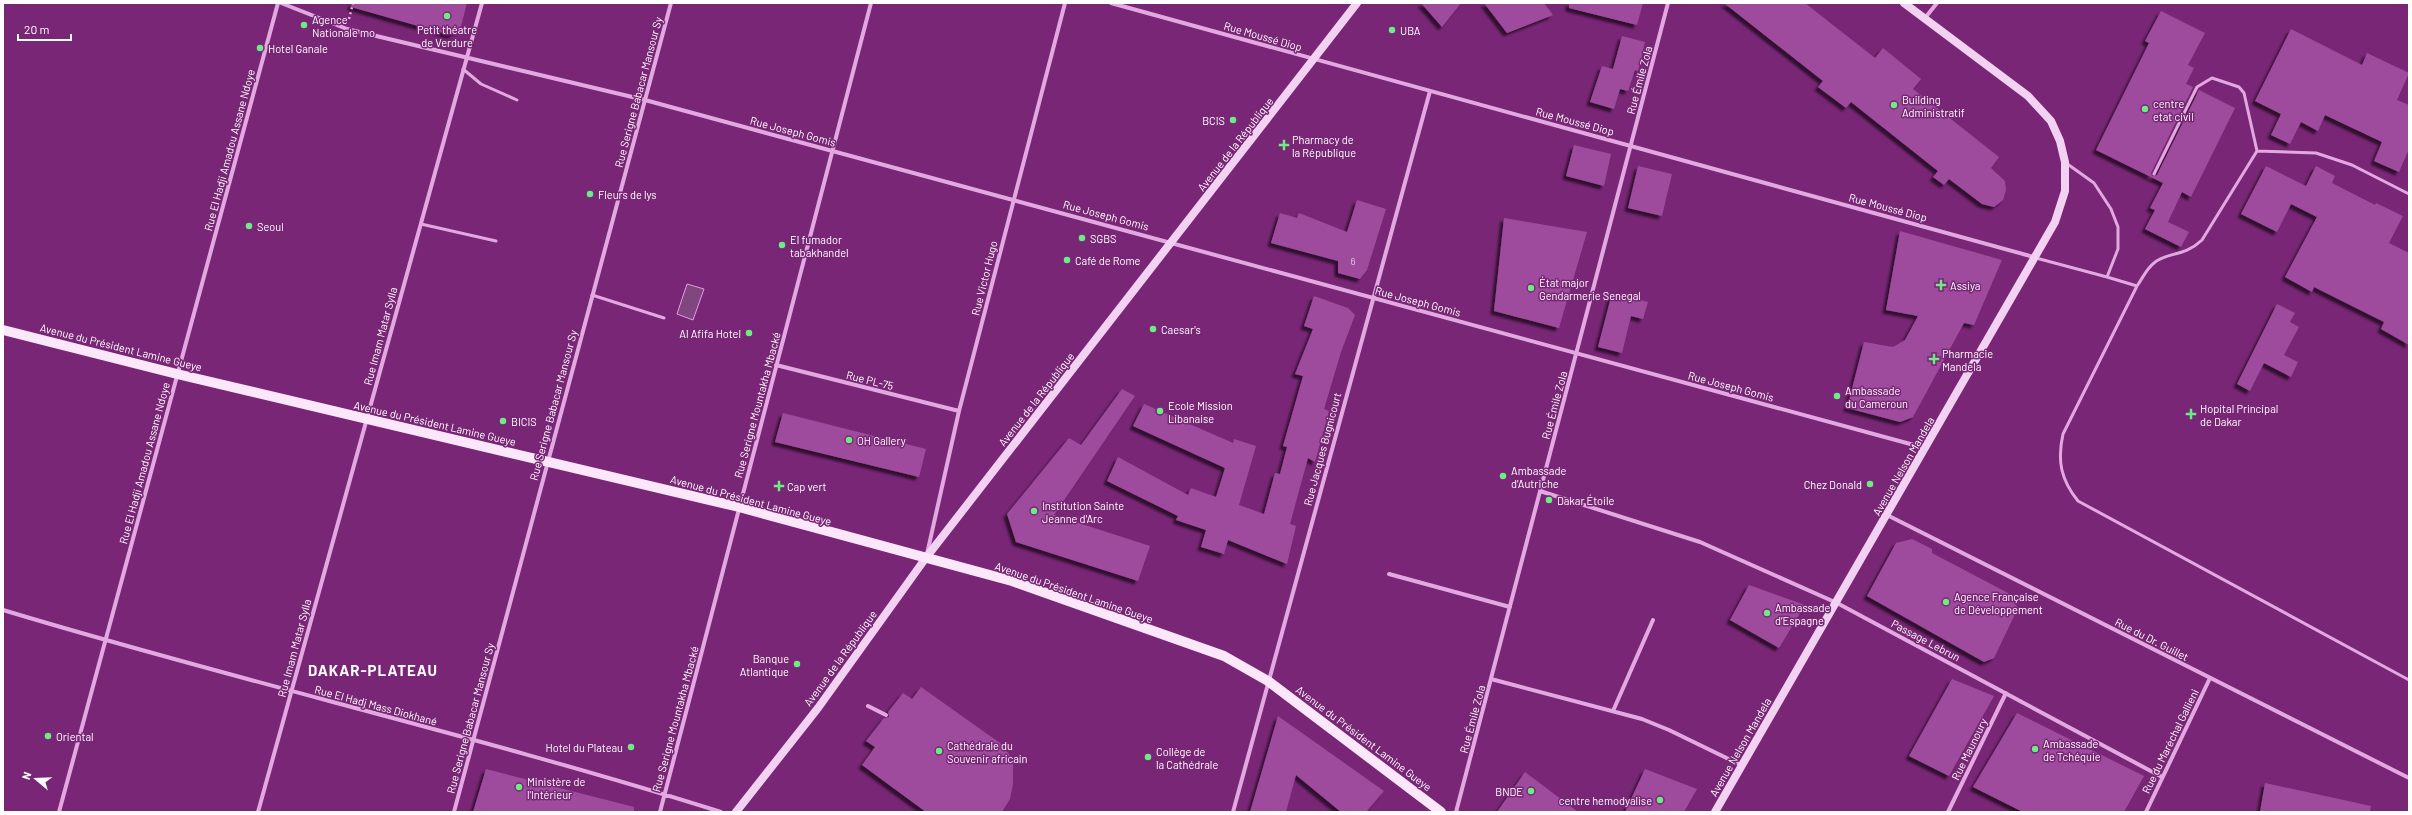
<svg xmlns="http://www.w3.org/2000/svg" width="2412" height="815" viewBox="0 0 2412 815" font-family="Barlow,sans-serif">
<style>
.water{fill:#81457f;stroke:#e39de3}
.building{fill:#9f4b9d;filter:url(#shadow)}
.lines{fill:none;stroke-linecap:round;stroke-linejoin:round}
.path{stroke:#e3a8e2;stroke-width:2.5;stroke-dasharray:2 3;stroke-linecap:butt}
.lane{stroke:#e3a8e2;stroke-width:3}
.street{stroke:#e3a8e2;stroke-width:4}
.secondary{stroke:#f3d1f2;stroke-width:8}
.primary{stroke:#fce7fa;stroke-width:10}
.poi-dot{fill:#6eeb85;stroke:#782675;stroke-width:1.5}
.labels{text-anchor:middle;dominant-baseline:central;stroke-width:3;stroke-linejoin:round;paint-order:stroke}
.number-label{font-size:9px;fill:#e7d2e6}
.poi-label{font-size:11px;fill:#fff;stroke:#782675;text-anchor:start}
.street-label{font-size:11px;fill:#fff;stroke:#782675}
.district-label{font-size:15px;font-weight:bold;letter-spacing:1px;fill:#fff;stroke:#782675}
</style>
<defs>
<filter id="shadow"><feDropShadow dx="-3.5" dy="3.5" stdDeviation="1" flood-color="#0009"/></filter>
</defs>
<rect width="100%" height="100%" fill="#782675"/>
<path class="water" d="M 687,284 L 704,289 L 693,320 L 677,314 Z"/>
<path class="building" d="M 352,3 L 467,3 L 460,30 L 450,35 L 351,7 Z
M 1421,3 L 1461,3 L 1442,27 Z
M 1484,3 L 1544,3 L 1553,15 L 1507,33 Z
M 1569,3 L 1643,3 L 1637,25 L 1569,8 Z
M 1724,3 L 1805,3 L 1875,58 L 1883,48 L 1921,79 L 1913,89 L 1999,157 L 1991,168 L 2005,181 L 2006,190 L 2003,200 L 1994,207 L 1982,204 L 1949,179 L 1944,185 L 1933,177 L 1938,171 L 1851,102 L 1846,108 L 1818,87 L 1823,81 Z
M 2161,11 L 2205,33 L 2188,65 L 2194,68 L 2186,84 L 2193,87 L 2151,173 L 2152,176 L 2157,175 L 2199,90 L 2235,108 L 2191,197 L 2182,192 L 2168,222 L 2189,232 L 2181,247 L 2145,229 L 2155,210 L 2150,208 L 2163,183 L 2096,150 L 2149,43 L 2145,41 Z
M 2291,29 L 2362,65 L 2367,53 L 2409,73 L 2397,100 L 2409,105 L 2409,149 L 2399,172 L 2374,161 L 2382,142 L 2325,115 L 2318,131 L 2301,122 L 2290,144 L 2271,135 L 2281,114 L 2255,101 Z
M 1622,36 L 1645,42 L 1638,71 L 1635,70 L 1628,91 L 1620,89 L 1614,109 L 1590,102 L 1602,66 L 1613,69 Z
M 1574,145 L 1611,154 L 1604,186 L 1566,176 Z
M 1638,166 L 1672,174 L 1662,216 L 1628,208 Z
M 2266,166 L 2306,186 L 2316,166 L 2335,176 L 2332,183 L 2375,205 L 2376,203 L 2403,216 L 2389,243 L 2409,253 L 2409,345 L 2381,329 L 2384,322 L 2314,287 L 2312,292 L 2285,277 L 2317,217 L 2291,204 L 2277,232 L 2241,214 Z
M 1357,200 L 1386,209 L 1367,270 L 1360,279 L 1338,273 L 1338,261 L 1271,243 L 1280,213 L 1297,218 L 1299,213 L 1347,232 Z
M 1504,218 L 1587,232 L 1559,328 L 1494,311 Z
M 1900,231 L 2002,260 L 1974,325 L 1964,323 L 1913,417 L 1900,422 L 1847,408 L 1864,342 L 1893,347 L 1905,340 L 1918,316 L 1886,310 Z
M 1612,293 L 1648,302 L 1643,319 L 1631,316 L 1622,353 L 1598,347 Z
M 1314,296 L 1348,308 L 1355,315 L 1341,352 L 1324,409 L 1329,411 L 1315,462 L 1308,458 L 1290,524 L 1296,526 L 1287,564 L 1228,540 L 1224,554 L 1201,547 L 1206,530 L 1176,520 L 1178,516 L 1107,481 L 1118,457 L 1188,495 L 1191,488 L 1216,497 L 1225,468 L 1133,426 L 1144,404 L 1233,443 L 1234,439 L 1256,446 L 1239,505 L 1264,514 L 1275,473 L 1280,474 L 1287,447 L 1283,446 L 1303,376 L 1295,374 L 1313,329 L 1304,326 Z
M 2277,304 L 2295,313 L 2290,322 L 2299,327 L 2284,355 L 2298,362 L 2291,377 L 2264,363 L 2250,391 L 2237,384 Z
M 1122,389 L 1135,396 L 1054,515 L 1150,546 L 1138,581 L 1016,542 L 1007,514 L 1069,438 L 1081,445 Z
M 783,413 L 926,449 L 919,477 L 775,442 Z
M 1912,539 L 1932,549 L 1932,553 L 2008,593 L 2018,608 L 1994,658 L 1984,662 L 1867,596 L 1896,543 Z
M 1749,585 L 1805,605 L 1779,648 L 1730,620 Z
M 1952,679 L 1994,696 L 1949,776 L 1909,756 Z
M 921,687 L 1000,743 L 1009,754 L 1013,765 L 1013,784 L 1010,799 L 1002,812 L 926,812 L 862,765 L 875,747 L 866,741 L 884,718 L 889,717 L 888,712 L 903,693 L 912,699 Z
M 2017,713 L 2144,776 L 2124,812 L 2023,812 L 1973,787 Z
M 1278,716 L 1384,791 L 1366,812 L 1341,812 L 1296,775 L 1286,812 L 1250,812 Z
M 486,769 L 634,807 L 634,812 L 473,812 Z
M 1645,769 L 1697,789 L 1684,812 L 1625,812 Z
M 1525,772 L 1578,812 L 1497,812 Z
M 2265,783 L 2371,806 L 2370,812 L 2260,812 Z"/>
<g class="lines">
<path class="path" d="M 349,19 L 353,3"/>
<path class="lane" d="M 463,69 L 481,84 L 517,100
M 2154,174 L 2197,87 L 2212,78 L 2239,87 L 2244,93 L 2257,151
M 2409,194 L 2352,165 L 2316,153 L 2257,151 L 2202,240 C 2183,258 2168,251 2154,263 C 2147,268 2142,279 2137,286 L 2063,434 C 2057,461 2061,480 2078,501 L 2409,680
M 421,224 L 496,241
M 2036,258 L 2107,277 L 2118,249 L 2118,227 L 2111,209 L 2094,183 L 2066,163
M 2107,277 L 2137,286
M 592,295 L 664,318"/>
<path class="street" d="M 281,3 L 347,29 L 645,100 L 1925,448
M 1111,3 L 2034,257
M 1925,18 L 1937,3
M 776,365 L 959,411
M 1540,491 L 1700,542 L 1837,603 L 2162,777
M 1887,515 L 2409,778
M 927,554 L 959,411 L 1065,3
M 1389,574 L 1510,607
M 3,610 C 241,682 484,737 721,812
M 1491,679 L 1642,719 L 1669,730 L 1741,765
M 868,706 L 886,715
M 1613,711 L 1653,620
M 59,812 L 278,3
M 258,812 L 482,3
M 454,812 L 671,3
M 660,812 L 871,3
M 1233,812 L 1430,91
M 1456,812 L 1668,3
M 1948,812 L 2006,693
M 2146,812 L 2210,678"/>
<path class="secondary" d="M 736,812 L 818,708 L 925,559 L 1357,3
M 1715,812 L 2055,222 L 2065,191 L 2065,162 L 2060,141 L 2051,121 L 2028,96 L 1904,3"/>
<path class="primary" d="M 3,330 L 177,374 L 739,507 L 1012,581 L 1224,656 L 1268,681 L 1441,812"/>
</g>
<g class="poi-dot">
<circle cx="447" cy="16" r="4"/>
<circle cx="304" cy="25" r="4"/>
<circle cx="1392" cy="30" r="4"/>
<circle cx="260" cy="48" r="4"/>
<circle cx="1894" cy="105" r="4"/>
<circle cx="2145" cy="109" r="4"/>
<circle cx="1233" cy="120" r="4"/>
<path d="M1282 139h4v4h4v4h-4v4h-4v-4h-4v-4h4z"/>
<circle cx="590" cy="194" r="4"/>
<circle cx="249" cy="226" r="4"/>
<circle cx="1082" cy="238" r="4"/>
<circle cx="782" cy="245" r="4"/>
<circle cx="1067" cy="260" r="4"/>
<path d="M1939 279h4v4h4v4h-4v4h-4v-4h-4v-4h4z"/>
<circle cx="1531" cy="288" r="4"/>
<circle cx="1153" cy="329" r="4"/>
<circle cx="749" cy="333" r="4"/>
<path d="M1932 353h4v4h4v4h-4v4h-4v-4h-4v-4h4z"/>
<circle cx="1837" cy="396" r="4"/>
<circle cx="1160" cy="411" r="4"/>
<path d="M2189 408h4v4h4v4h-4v4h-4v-4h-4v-4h4z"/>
<circle cx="503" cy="421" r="4"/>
<circle cx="849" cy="440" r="4"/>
<circle cx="1503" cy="476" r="4"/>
<circle cx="1870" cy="484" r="4"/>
<path d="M777 480h4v4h4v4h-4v4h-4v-4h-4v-4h4z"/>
<circle cx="1549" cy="500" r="4"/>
<circle cx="1034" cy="511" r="4"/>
<circle cx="1946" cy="602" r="4"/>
<circle cx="1767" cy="613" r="4"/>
<circle cx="797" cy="664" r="4"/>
<circle cx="48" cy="736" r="4"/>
<circle cx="631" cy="747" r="4"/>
<circle cx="2035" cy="749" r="4"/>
<circle cx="939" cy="751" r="4"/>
<circle cx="1148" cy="757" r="4"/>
<circle cx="519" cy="787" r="4"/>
<circle cx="1531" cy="791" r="4"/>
<circle cx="1660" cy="800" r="4"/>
</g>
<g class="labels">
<g class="number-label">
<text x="1353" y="261">6</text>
</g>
<g class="poi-label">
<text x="312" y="19">Agence<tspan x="312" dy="13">Nationale mo</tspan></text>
<text x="447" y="29" text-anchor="middle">Petit théatre<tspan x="447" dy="13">de Verdure</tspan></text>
<text x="1400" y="30">UBA</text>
<text x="268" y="48">Hotel Ganale</text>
<text x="1902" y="99">Building<tspan x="1902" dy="13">Administratif</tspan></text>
<text x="2153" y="103">centre<tspan x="2153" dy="13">etat civil</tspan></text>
<text x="1225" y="120" text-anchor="end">BCIS</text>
<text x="1292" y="139">Pharmacy de<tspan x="1292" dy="13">la République</tspan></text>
<text x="598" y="194">Fleurs de lys</text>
<text x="257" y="226">Seoul</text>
<text x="1090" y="238">SGBS</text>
<text x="790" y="239">El fumador<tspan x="790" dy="13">tabakhandel</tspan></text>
<text x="1075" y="260">Café de Rome</text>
<text x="1539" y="282">État major<tspan x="1539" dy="13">Gendarmerie Senegal</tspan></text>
<text x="1950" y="285">Assiya</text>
<text x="1161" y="329">Caesar's</text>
<text x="741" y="333" text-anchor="end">Al Afifa Hotel</text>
<text x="1942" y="353">Pharmacie<tspan x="1942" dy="13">Mandela</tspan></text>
<text x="1845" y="390">Ambassade<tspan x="1845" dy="13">du Cameroun</tspan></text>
<text x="1168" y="405">Ecole Mission<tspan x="1168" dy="13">Libanaise</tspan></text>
<text x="2200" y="408">Hopital Principal<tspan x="2200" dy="13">de Dakar</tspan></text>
<text x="511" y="421">BICIS</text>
<text x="857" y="440">OH Gallery</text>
<text x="1511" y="470">Ambassade<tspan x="1511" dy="13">d'Autriche</tspan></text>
<text x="1862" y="484" text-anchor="end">Chez Donald</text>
<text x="787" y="486">Cap vert</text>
<text x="1557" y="500">Dakar Étoile</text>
<text x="1042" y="505">Institution Sainte<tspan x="1042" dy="13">Jeanne d'Arc</tspan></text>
<text x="1954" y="596">Agence Française<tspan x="1954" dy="13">de Développement</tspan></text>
<text x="1775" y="607">Ambassade<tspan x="1775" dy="13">d’Espagne</tspan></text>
<text x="789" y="658" text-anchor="end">Banque<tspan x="789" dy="13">Atlantique</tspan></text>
<text x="56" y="736">Oriental</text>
<text x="2043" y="743">Ambassade<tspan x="2043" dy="13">de Tchéquie</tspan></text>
<text x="947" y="745">Cathédrale du<tspan x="947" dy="13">Souvenir africain</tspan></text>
<text x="623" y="747" text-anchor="end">Hotel du Plateau</text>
<text x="1156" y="751">Collège de<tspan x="1156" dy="13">la Cathédrale</tspan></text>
<text x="527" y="781">Ministère de<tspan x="527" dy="13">l'Intérieur</tspan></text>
<text x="1523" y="791" text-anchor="end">BNDE</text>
<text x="1652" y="800" text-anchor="end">centre hemodyalise</text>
</g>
<g class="street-label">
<text transform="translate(1263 36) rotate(16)">Rue Moussé Diop</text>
<text transform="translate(1639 80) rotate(-75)">Rue Émile Zola</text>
<text transform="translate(638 92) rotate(-75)">Rue Serigne Babacar Mansour Sy</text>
<text transform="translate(1575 121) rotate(15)">Rue Moussé Diop</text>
<text transform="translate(793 131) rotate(15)">Rue Joseph Gomis</text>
<text transform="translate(1235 144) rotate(-52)">Avenue de la République</text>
<text transform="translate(229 150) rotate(-75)">Rue El Hadji Amadou Assane Ndoye</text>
<text transform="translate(1888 207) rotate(15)">Rue Moussé Diop</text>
<text transform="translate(1106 215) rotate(15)">Rue Joseph Gomis</text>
<text transform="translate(984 278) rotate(-76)">Rue Victor Hugo</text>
<text transform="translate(1418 301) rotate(15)">Rue Joseph Gomis</text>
<text transform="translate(380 336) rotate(-75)">Rue Imam Matar Sylla</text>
<text transform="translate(121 347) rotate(14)">Avenue du Président Lamine Gueye</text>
<text transform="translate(870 380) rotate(14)">Rue PL-75</text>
<text transform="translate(1731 386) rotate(15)">Rue Joseph Gomis</text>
<text transform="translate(1036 399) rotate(-52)">Avenue de la République</text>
<text transform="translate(553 405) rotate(-75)">Rue Serigne Babacar Mansour Sy</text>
<text transform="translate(757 405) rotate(-75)">Rue Serigne Mountakha Mbacké</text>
<text transform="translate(1554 405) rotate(-75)">Rue Émile Zola</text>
<text transform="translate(435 423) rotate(13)">Avenue du Président Lamine Gueye</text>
<text transform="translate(1322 449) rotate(-75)">Rue Jacques Bugnicourt</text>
<text transform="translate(144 463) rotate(-75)">Rue El Hadji Amadou Assane Ndoye</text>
<text transform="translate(1903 466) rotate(-60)">Avenue Nelson Mandela</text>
<text transform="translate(751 500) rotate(15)">Avenue du Président Lamine Gueye</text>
<text transform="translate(1074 592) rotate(19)">Avenue du Président Lamine Gueye</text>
<text transform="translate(2152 639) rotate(27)">Rue du Dr. Guillet</text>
<text transform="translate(1926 640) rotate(28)">Passage Lebrun</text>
<text transform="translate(294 648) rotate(-75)">Rue Imam Matar Sylla</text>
<text transform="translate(840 658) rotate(-54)">Avenue de la République</text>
<text transform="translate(376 705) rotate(15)">Rue El Hadj Mass Diokhané</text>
<text transform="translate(470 718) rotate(-75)">Rue Serigne Babacar Mansour Sy</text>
<text transform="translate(675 719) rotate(-75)">Rue Serigne Mountakha Mbacké</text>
<text transform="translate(1472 719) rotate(-75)">Rue Émile Zola</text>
<text transform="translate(1364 738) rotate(37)">Avenue du Président Lamine Gueye</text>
<text transform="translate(2170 741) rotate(-64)">Rue du Maréchal Gallieni</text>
<text transform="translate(1740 747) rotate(-60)">Avenue Nelson Mandela</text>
<text transform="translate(1969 749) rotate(-64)">Rue Maunoury</text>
</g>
<g class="district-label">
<text x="373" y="670">DAKAR-PLATEAU</text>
</g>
</g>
<rect width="2412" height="815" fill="none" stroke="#ffffff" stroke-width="8"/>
<g transform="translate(36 779) rotate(289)" stroke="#782675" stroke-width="3" paint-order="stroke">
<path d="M0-3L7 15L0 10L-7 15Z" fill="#ffffff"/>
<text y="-6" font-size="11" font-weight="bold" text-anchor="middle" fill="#ffffff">N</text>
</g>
<path d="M18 34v6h53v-6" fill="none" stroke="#ffffff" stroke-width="2"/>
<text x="24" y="34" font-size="12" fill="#ffffff" stroke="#782675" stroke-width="3" paint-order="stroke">20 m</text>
</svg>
